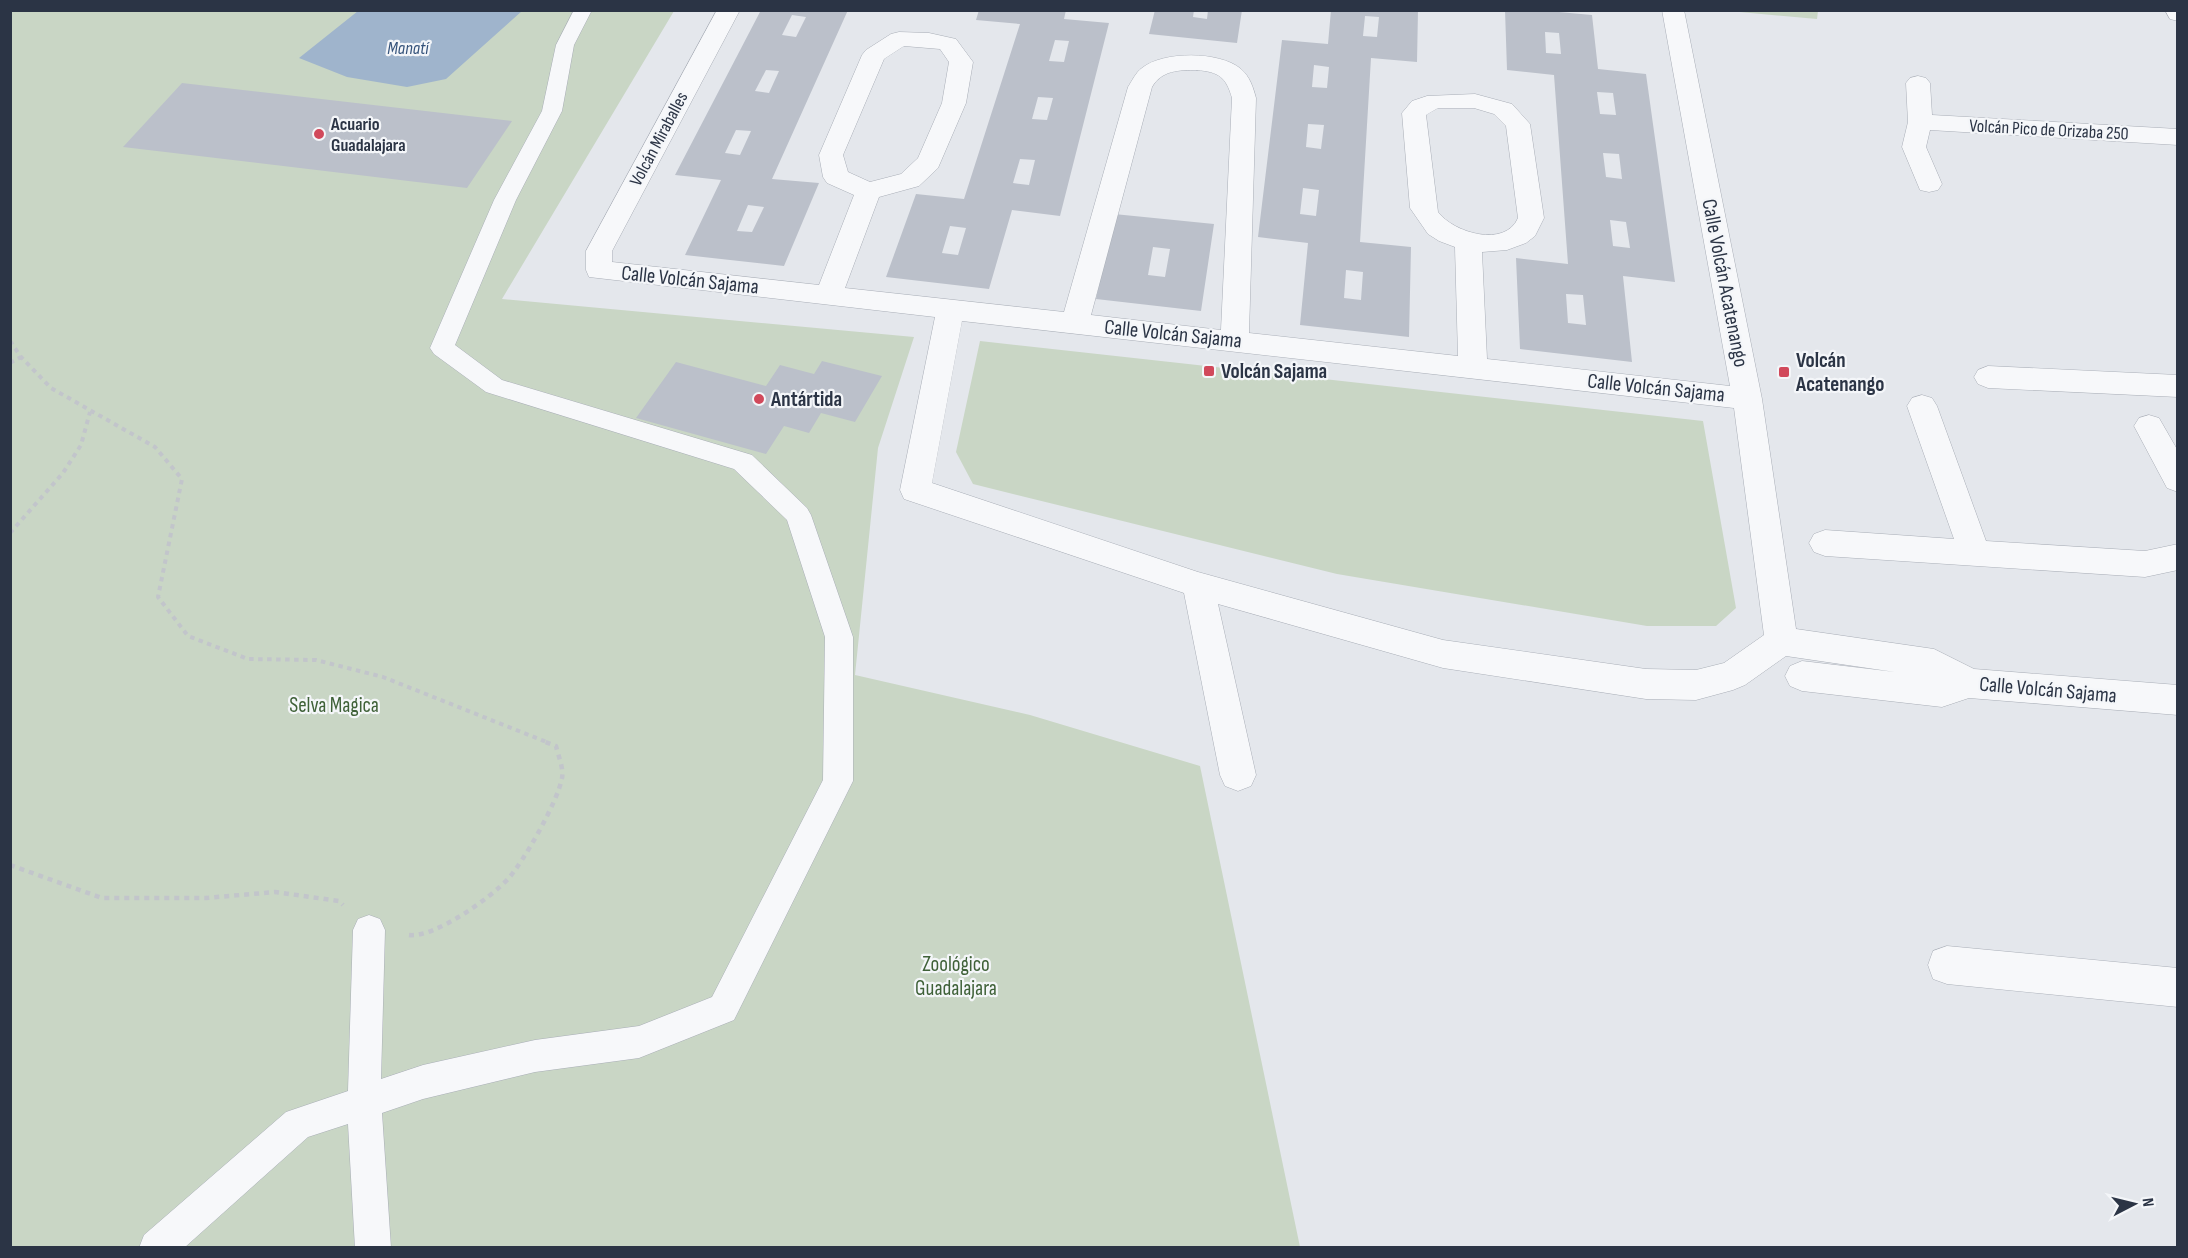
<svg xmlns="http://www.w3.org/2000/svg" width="2188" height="1258" viewBox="0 0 2188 1258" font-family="'Sofia Sans Condensed',sans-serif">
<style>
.green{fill:#c9d6c5}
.water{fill:#9fb4cc}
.building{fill:#bbc0ca;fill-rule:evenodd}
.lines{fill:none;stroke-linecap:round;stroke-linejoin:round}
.pedestrian-casing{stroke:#a9aeb7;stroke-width:1}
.minor-casing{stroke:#a9aeb7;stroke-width:1}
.path-far1{stroke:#c2c5cb;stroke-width:4;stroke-dasharray:4.5 4.5;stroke-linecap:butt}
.path{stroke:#c2c5cb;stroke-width:4.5;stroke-dasharray:5 5;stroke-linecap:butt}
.pedestrian{fill:#f7f8fa;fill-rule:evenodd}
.minor{fill:#f7f8fa;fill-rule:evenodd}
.poi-dot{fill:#d1495b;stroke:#f4f6f9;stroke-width:2}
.labels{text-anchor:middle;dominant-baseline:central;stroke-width:4.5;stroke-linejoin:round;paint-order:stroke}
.far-water-label{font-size:18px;font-style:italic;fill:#34527a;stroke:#f4f6f9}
.far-poi-label{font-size:18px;font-weight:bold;fill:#2b3445;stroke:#f4f6f9;text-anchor:start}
.far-street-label{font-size:18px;fill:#2b3445;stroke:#f4f6f9}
.street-label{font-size:21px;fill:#2b3445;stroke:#f4f6f9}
.poi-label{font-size:21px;font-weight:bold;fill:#2b3445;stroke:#f4f6f9;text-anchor:start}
.park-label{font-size:21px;fill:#3f6138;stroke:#f4f6f9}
</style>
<rect width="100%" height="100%" fill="#e4e7ec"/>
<path class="green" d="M 10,11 L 674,11 L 502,299 L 914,337 L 878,448 L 855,675 L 1030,715 L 1200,766 L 1300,1247 L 11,1247 Z
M 1729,11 L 1818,11 L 1817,19 Z
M 980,341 L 1703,421 L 1736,608 L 1716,626 L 1647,626 L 1337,574 L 973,484 L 956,452 Z"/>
<path class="water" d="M 358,11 L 358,10 L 522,11 L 446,79 L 407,87 L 347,77 L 299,58 Z"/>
<path class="building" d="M 761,10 L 848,10 L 772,179 L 819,183 L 784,266 L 685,255 L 721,180 L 675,175 ZM 792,15 L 806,17 L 796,37 L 782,35 ZM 766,70 L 779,71 L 769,93 L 755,91 ZM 736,130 L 751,131 L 740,155 L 725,153 ZM 748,205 L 764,207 L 752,232 L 737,231 Z
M 979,10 L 1066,10 L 1064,19 L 1109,23 L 1060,216 L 1012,210 L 989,289 L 886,277 L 916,194 L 964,199 L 1020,24 L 976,20 ZM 1055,40 L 1069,41 L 1064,62 L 1049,61 ZM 1038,97 L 1053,98 L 1047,120 L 1032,119 ZM 1020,159 L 1035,160 L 1029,185 L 1013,183 ZM 950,226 L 966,228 L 958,255 L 942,253 Z
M 1155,10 L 1194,10 L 1193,17 L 1207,19 L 1208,10 L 1242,10 L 1237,43 L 1149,34 Z
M 1331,10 L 1418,10 L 1417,62 L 1371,58 L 1360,242 L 1411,247 L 1409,337 L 1300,325 L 1308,243 L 1258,237 L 1282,40 L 1328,44 ZM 1365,16 L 1379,17 L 1377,37 L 1363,36 ZM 1314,65 L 1329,67 L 1327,88 L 1312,87 ZM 1308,124 L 1324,125 L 1321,149 L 1306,147 ZM 1303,188 L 1319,190 L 1316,216 L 1300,214 ZM 1346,270 L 1363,272 L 1361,300 L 1344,298 Z
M 1505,10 L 1537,10 L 1592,15 L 1598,69 L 1646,74 L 1675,282 L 1623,276 L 1632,362 L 1520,349 L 1516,258 L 1568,264 L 1554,75 L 1507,70 ZM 1545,32 L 1559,33 L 1561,54 L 1546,53 ZM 1597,92 L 1613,93 L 1616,115 L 1600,114 ZM 1603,153 L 1619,154 L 1622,179 L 1606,177 ZM 1610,220 L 1626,222 L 1630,248 L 1613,246 ZM 1566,294 L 1583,295 L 1586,325 L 1568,323 Z
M 182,83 L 512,121 L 467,188 L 123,147 Z
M 1114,214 L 1214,224 L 1201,311 L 1096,299 ZM 1153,247 L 1170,249 L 1165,277 L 1148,275 Z
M 822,361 L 882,376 L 855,422 L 821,413 L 809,433 L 784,426 L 766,454 L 636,418 L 676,362 L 766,386 L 780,365 L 814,374 Z"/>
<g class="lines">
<g class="pedestrian-casing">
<path id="pedestrian" d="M 574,10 L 592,10 L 574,45 L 562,111 L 516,200 L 455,345 L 502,380 L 752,455 L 807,508 L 811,515 L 853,637 L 853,781 L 734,1020 L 639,1058 L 535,1072 L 423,1099 L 382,1113 L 391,1248 L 355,1248 L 348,1124 L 308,1137 L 184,1248 L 139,1248 L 144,1235 L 286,1112 L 348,1091 L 353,930 L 358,919 L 369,915 L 380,919 L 385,930 L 381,1079 L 423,1065 L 535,1040 L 639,1026 L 712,997 L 823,780 L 825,637 L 787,520 L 734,469 L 486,392 L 434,354 L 430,348 L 494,200 L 542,111 L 556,45 Z"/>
</g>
<g class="minor-casing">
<path id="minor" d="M 717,10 L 740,10 L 612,251 L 612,262 L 819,285 L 854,195 L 827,183 L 823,177 L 819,155 L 862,55 L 866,50 L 891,34 L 899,32 L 929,33 L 956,39 L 973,62 L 966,103 L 938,168 L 919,186 L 879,197 L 845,288 L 1064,312 L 1128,87 C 1132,81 1136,72 1142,68 C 1163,51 1220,51 1241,69 C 1250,77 1253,87 1256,98 L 1249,333 L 1458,356 L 1455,247 L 1439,241 L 1428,234 L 1410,208 L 1402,113 L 1412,101 L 1427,96 L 1475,94 L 1512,104 L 1530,124 L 1544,218 L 1535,236 L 1526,243 L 1507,250 L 1482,252 L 1487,359 L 1730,386 L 1662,10 L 1684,10 L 1762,399 L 1796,629 L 1934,649 L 1974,669 L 2178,685 L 2178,715 L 1969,698 L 1942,707 L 1802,691 L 1790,686 L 1785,676 L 1790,666 L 1802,661 L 1895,672 L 1786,656 L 1745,685 L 1733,690 L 1696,700 L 1646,699 L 1443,668 L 1218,604 L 1256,775 L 1251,786 L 1238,791 L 1225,786 L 1220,775 L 1184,593 L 904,499 L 900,490 L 935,317 L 589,277 L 586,270 L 586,251 ZM 904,46 L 940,49 L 949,62 L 942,103 L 918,158 L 901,174 L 870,182 L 848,172 L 843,155 L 884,59 ZM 1197,70 C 1219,72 1226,77 1232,98 L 1221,330 L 1091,315 L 1152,87 C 1162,70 1179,70 1197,70 ZM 1438,108 L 1474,108 L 1494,114 L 1506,126 L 1518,218 C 1505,248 1454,233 1438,212 L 1426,115 ZM 962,321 L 1734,408 L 1764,635 L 1724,663 L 1696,670 L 1646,669 L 1443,640 L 1198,572 L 932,483 Z
M 2165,10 L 2178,10 L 2178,21 L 2170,19 Z
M 1918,76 L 1926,78 L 1930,83 L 1932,115 L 2178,129 L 2178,145 L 1930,130 L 1926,147 L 1942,184 L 1938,190 L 1929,192 L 1920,190 L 1902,147 L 1908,122 L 1906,83 L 1910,78 Z
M 1988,366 L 2178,375 L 2178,397 L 1988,388 L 1978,384 L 1974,377 L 1978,370 Z
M 1922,395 L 1932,398 L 1937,406 L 1986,541 L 2145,551 L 2178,544 L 2178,570 L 2145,577 L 1825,556 L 1814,552 L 1809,543 L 1814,534 L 1825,530 L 1954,539 L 1907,406 L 1912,398 Z
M 2149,415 L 2159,418 L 2178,451 L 2178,492 L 2167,488 L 2134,426 L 2139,418 Z
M 1947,946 L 2178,968 L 2178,1007 L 1947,984 L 1933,979 L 1928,965 L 1933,951 Z"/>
</g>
<path class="path-far1" d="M 10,341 L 21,357 L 51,388 L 155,447 L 182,479 L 158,597 L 188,636 L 248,659 L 316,660 L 383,677 L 549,743
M 10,363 L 21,357
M 10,533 L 63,473 L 81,445 L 90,412"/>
<path class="path" d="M 10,865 L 102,898 L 206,898 L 275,892 L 339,901 L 343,905
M 409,935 C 435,938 490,898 508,879 C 524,861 558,801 562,778 C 564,769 558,755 556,746 L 545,742"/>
<use href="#pedestrian" class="pedestrian"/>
<use href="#minor" class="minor"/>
</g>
<g class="poi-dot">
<circle cx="319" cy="134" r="6"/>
<rect x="1203" y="365" width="12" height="12" rx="3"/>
<rect x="1778" y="366" width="12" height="12" rx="3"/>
<circle cx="759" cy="399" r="6"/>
</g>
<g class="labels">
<g class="far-water-label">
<text x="408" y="48">Manatí</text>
</g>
<g class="far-poi-label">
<text x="331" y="124">Acuario<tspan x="331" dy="21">Guadalajara</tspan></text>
</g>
<g class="far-street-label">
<text transform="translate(2049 130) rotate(3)">Volcán Pico de Orizaba 250</text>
<text transform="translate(659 139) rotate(-62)">Volcán Miraballes</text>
</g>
<g class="street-label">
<text transform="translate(690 280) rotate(6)">Calle Volcán Sajama</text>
<text transform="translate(1725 283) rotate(79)">Calle Volcán Acatenango</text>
<text transform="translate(1173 334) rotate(6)">Calle Volcán Sajama</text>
<text transform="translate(1656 388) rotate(6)">Calle Volcán Sajama</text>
<text transform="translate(2048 690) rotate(5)">Calle Volcán Sajama</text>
</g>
<g class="poi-label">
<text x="1796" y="360">Volcán<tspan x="1796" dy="24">Acatenango</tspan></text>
<text x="1221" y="371">Volcán Sajama</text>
<text x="771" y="399">Antártida</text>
</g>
<g class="park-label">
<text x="334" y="705">Selva Magica</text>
<text x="956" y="964">Zoológico<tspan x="956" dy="24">Guadalajara</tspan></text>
</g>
</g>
<rect width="2188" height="1258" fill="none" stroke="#2b3445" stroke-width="24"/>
<g transform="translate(2134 1204) rotate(83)" stroke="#f4f6f9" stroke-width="4.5" paint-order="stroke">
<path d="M0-4.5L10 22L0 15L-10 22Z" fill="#2b3445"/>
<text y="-9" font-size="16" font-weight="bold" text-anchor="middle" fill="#2b3445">N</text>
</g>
</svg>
